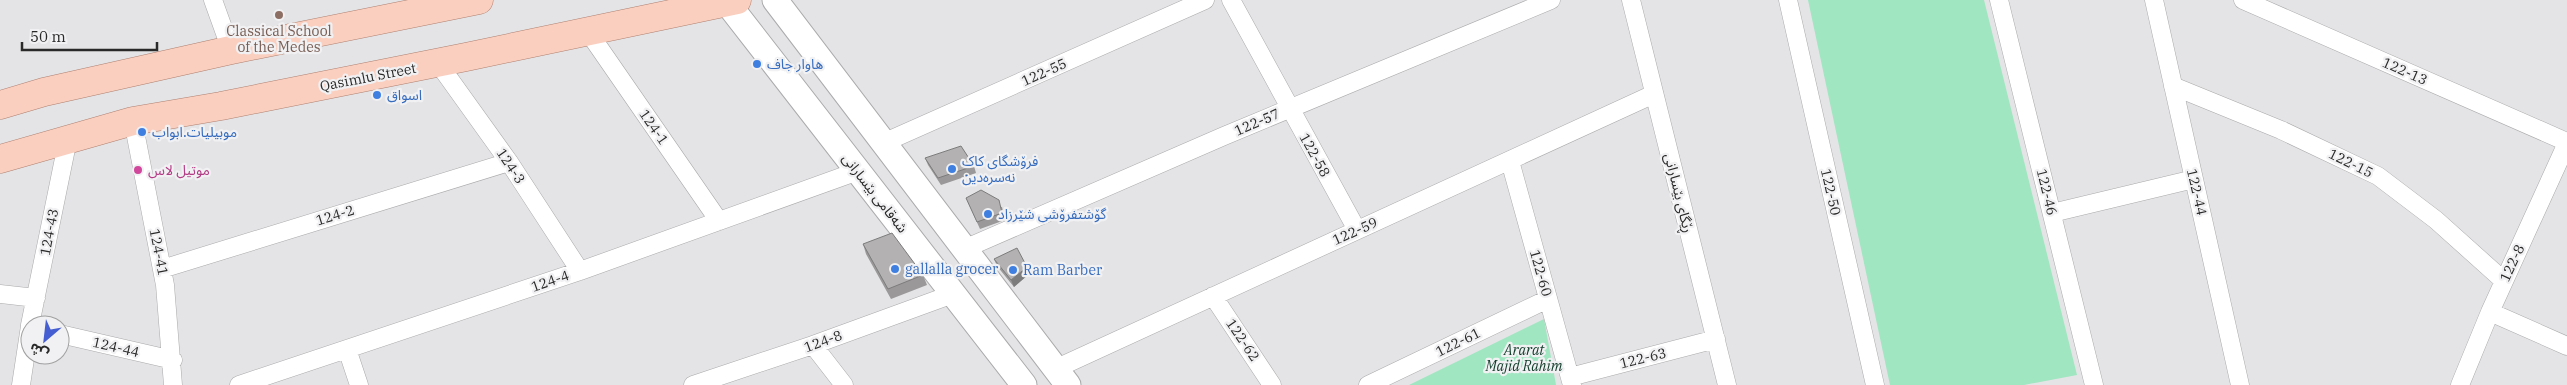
<svg xmlns="http://www.w3.org/2000/svg" width="2567" height="385" viewBox="0 0 2567 385" font-family="'IBM Plex Serif','Noto Sans Arabic',serif">
<style>
.green{fill:#9fe6c1}
.lines{fill:none;stroke-linecap:round;stroke-linejoin:round}
.street-casing{stroke:#aaaaac;stroke-width:19}
.secondary-casing{stroke:#aaaaac;stroke-width:27}
.primary-casing{stroke:#af8070;stroke-width:29}
.street{stroke:#fff;stroke-width:18}
.secondary{stroke:#fff;stroke-width:25}
.primary{stroke:#facfc0;stroke-width:28}
.wall{fill:#9a9898}
.shaded-wall{fill:#7d7c7c}
.building{fill:#b3b1b1;stroke:#7d7c7c}
.education-dot{fill:#8d6e63;stroke:#f1f1f3;stroke-width:2}
.shop-dot{fill:#3f7fe0;stroke:#f1f1f3;stroke-width:2}
.hotel-dot{fill:#d1479c;stroke:#f1f1f3;stroke-width:2}
.labels{text-anchor:middle;dominant-baseline:central;stroke-width:4.5;stroke-linejoin:round;paint-order:stroke}
.education-label{font-size:14px;fill:#785e54;stroke:#f1f1f3}
.shop-label{font-size:14px;fill:#366cbe;stroke:#f1f1f3;text-anchor:start}
.street-label{font-size:14px;fill:#292929;stroke:#f1f1f3}
.hotel-label{font-size:14px;fill:#b23c85;stroke:#f1f1f3;text-anchor:start}
.park-label{font-size:14px;font-style:italic;fill:#103c29;stroke:#f1f1f3}
</style>
<rect width="100%" height="100%" fill="#e4e4e6"/>
<path class="green" d="M 1808,0 L 1984,0 L 2077,375 L 2024,385 L 1890,385 Z
M 1544,319 L 1556,385 L 1409,385 Z"/>
<g class="lines">
<g class="street-casing">
<path id="street" d="M 213,0 L 231,50
M 1231,0 L 1357,230
M 1631,0 L 1727,385
M 1788,0 L 1875,385
M 1999,0 L 2094,385
M 2154,0 L 2240,385
M 2243,0 L 2567,142
M 589,33 L 719,221
M 438,63 L 509,162 L 580,271
M 2173,86 L 2281,130 L 2378,176 L 2436,220 L 2504,281
M 133,121 L 165,285 L 173,385
M 883,143 L 1205,0
M 1510,161 L 1572,385
M 2052,213 L 2194,179
M 964,249 L 1224,136 L 1551,0
M 162,269 L 509,162
M 0,294 L 36,298
M 1213,296 L 1272,385
M 2490,312 L 2567,346
M 30,325 L 68,139
M 60,334 L 173,360
M 813,345 L 844,385
M 347,349 L 359,385
M 1055,369 L 1654,94
M 1570,377 L 1716,339
M 21,385 L 30,326
M 239,385 L 580,271 L 858,171
M 693,385 L 813,345 L 953,294
M 1368,385 L 1548,299
M 2460,385 L 2490,312 L 2567,143"/>
</g>
<g class="secondary-casing">
<path id="secondary" d="M 725,0 L 1024,385
M 775,0 L 1068,385"/>
</g>
<g class="primary-casing">
<path id="primary" d="M 0,105 L 44,92 L 231,50 L 479,0
M 0,159 L 133,121 L 221,106 L 466,57 L 737,0"/>
</g>
<use href="#street" class="street"/>
<use href="#secondary" class="secondary"/>
<use href="#primary" class="primary"/>
</g>
<path class="wall" d="M 925,158 L 974,166 L 976,173 L 941,185 L 928,165 Z
M 966,198 L 1002,207 L 1005,220 L 980,229 Z
M 863,244 L 923,275 L 927,285 L 891,299 L 866,254 Z
M 994,259 L 1029,274 L 1014,287 L 997,266 Z"/>
<path class="shaded-wall" d="M 1027,267 L 1029,274 L 1014,287 L 1011,280 Z"/>
<path class="building" d="M 961,146 L 974,166 L 938,178 L 925,158 Z
M 981,190 L 999,200 L 1002,213 L 977,222 L 966,198 Z
M 892,233 L 923,275 L 888,289 L 863,244 Z
M 1017,248 L 1027,267 L 1011,280 L 994,259 Z"/>
<circle class="education-dot" cx="279" cy="15" r="5"/>
<g class="shop-dot">
<circle cx="757" cy="64" r="5"/>
<circle cx="377" cy="95" r="5"/>
<circle cx="142" cy="132" r="5"/>
<circle cx="952" cy="169" r="5"/>
<circle cx="988" cy="214" r="5"/>
<circle cx="895" cy="269" r="5"/>
<circle cx="1013" cy="270" r="5"/>
</g>
<circle class="hotel-dot" cx="138" cy="170" r="5"/>
<g class="labels">
<g class="education-label">
<text x="279" y="31">Classical School<tspan x="279" dy="16">of the Medes</tspan></text>
</g>
<g class="shop-label">
<text x="767" y="64">هاوار جاف</text>
<text x="387" y="95">اسواق</text>
<text x="152" y="132">موبيليات.ابواب</text>
<text x="962" y="161">فرۆشگای کاک<tspan x="962" dy="16">نەسرەدین</tspan></text>
<text x="998" y="214">گۆشتفرۆشی شێرزاد</text>
<text x="905" y="269">gallalla grocer</text>
<text x="1023" y="270">Ram Barber</text>
</g>
<g class="street-label">
<text transform="translate(2405 71) rotate(24)">122-13</text>
<text transform="translate(1044 72) rotate(-24)">122-55</text>
<text transform="translate(368 77) rotate(-11)">Qasimlu Street</text>
<text transform="translate(1257 122) rotate(-23)">122-57</text>
<text transform="translate(654 127) rotate(55)">124-1</text>
<text transform="translate(1315 155) rotate(61)">122-58</text>
<text transform="translate(2351 163) rotate(26)">122-15</text>
<text transform="translate(511 166) rotate(56)">124-3</text>
<text transform="translate(1831 192) rotate(77)">122-50</text>
<text transform="translate(2047 192) rotate(76)">122-46</text>
<text transform="translate(2197 192) rotate(77)">122-44</text>
<text transform="translate(875 193) rotate(52)">شەقامی بێسارانی</text>
<text transform="translate(1679 193) rotate(76)">ڕێگای بێسارانی</text>
<text transform="translate(335 215) rotate(-17)">124-2</text>
<text transform="translate(1355 231) rotate(-24)">122-59</text>
<text transform="translate(49 232) rotate(-79)">124-43</text>
<text transform="translate(159 252) rotate(79)">124-41</text>
<text transform="translate(2512 263) rotate(-65)">122-8</text>
<text transform="translate(1541 273) rotate(74)">122-60</text>
<text transform="translate(550 281) rotate(-19)">124-4</text>
<text transform="translate(1243 340) rotate(56)">122-62</text>
<text transform="translate(823 341) rotate(-20)">124-8</text>
<text transform="translate(1458 342) rotate(-26)">122-61</text>
<text transform="translate(116 347) rotate(13)">124-44</text>
<text transform="translate(1643 358) rotate(-14)">122-63</text>
</g>
<g class="hotel-label">
<text x="148" y="170">موتيل لاس</text>
</g>
<g class="park-label">
<text x="1524" y="350">Ararat<tspan x="1524" dy="16">Majid Rahim</tspan></text>
</g>
</g>
<g transform="translate(45 340) rotate(208)"><circle r="24" fill="#f1f1f3" stroke="#a1a1a2"/>
<path d="M0-4L9 19L0 12L-9 19Z" fill="#455fd2"/>
<text y="-8" font-size="14" font-weight="bold" text-anchor="middle" fill="#292929">ش</text>
</g>
<path d="M22 42v8h135v-8" fill="none" stroke="#292929" stroke-width="2.5"/>
<text x="30" y="42" font-size="15" fill="#292929" stroke="#f1f1f3" stroke-width="4" paint-order="stroke">50 m</text>
</svg>
